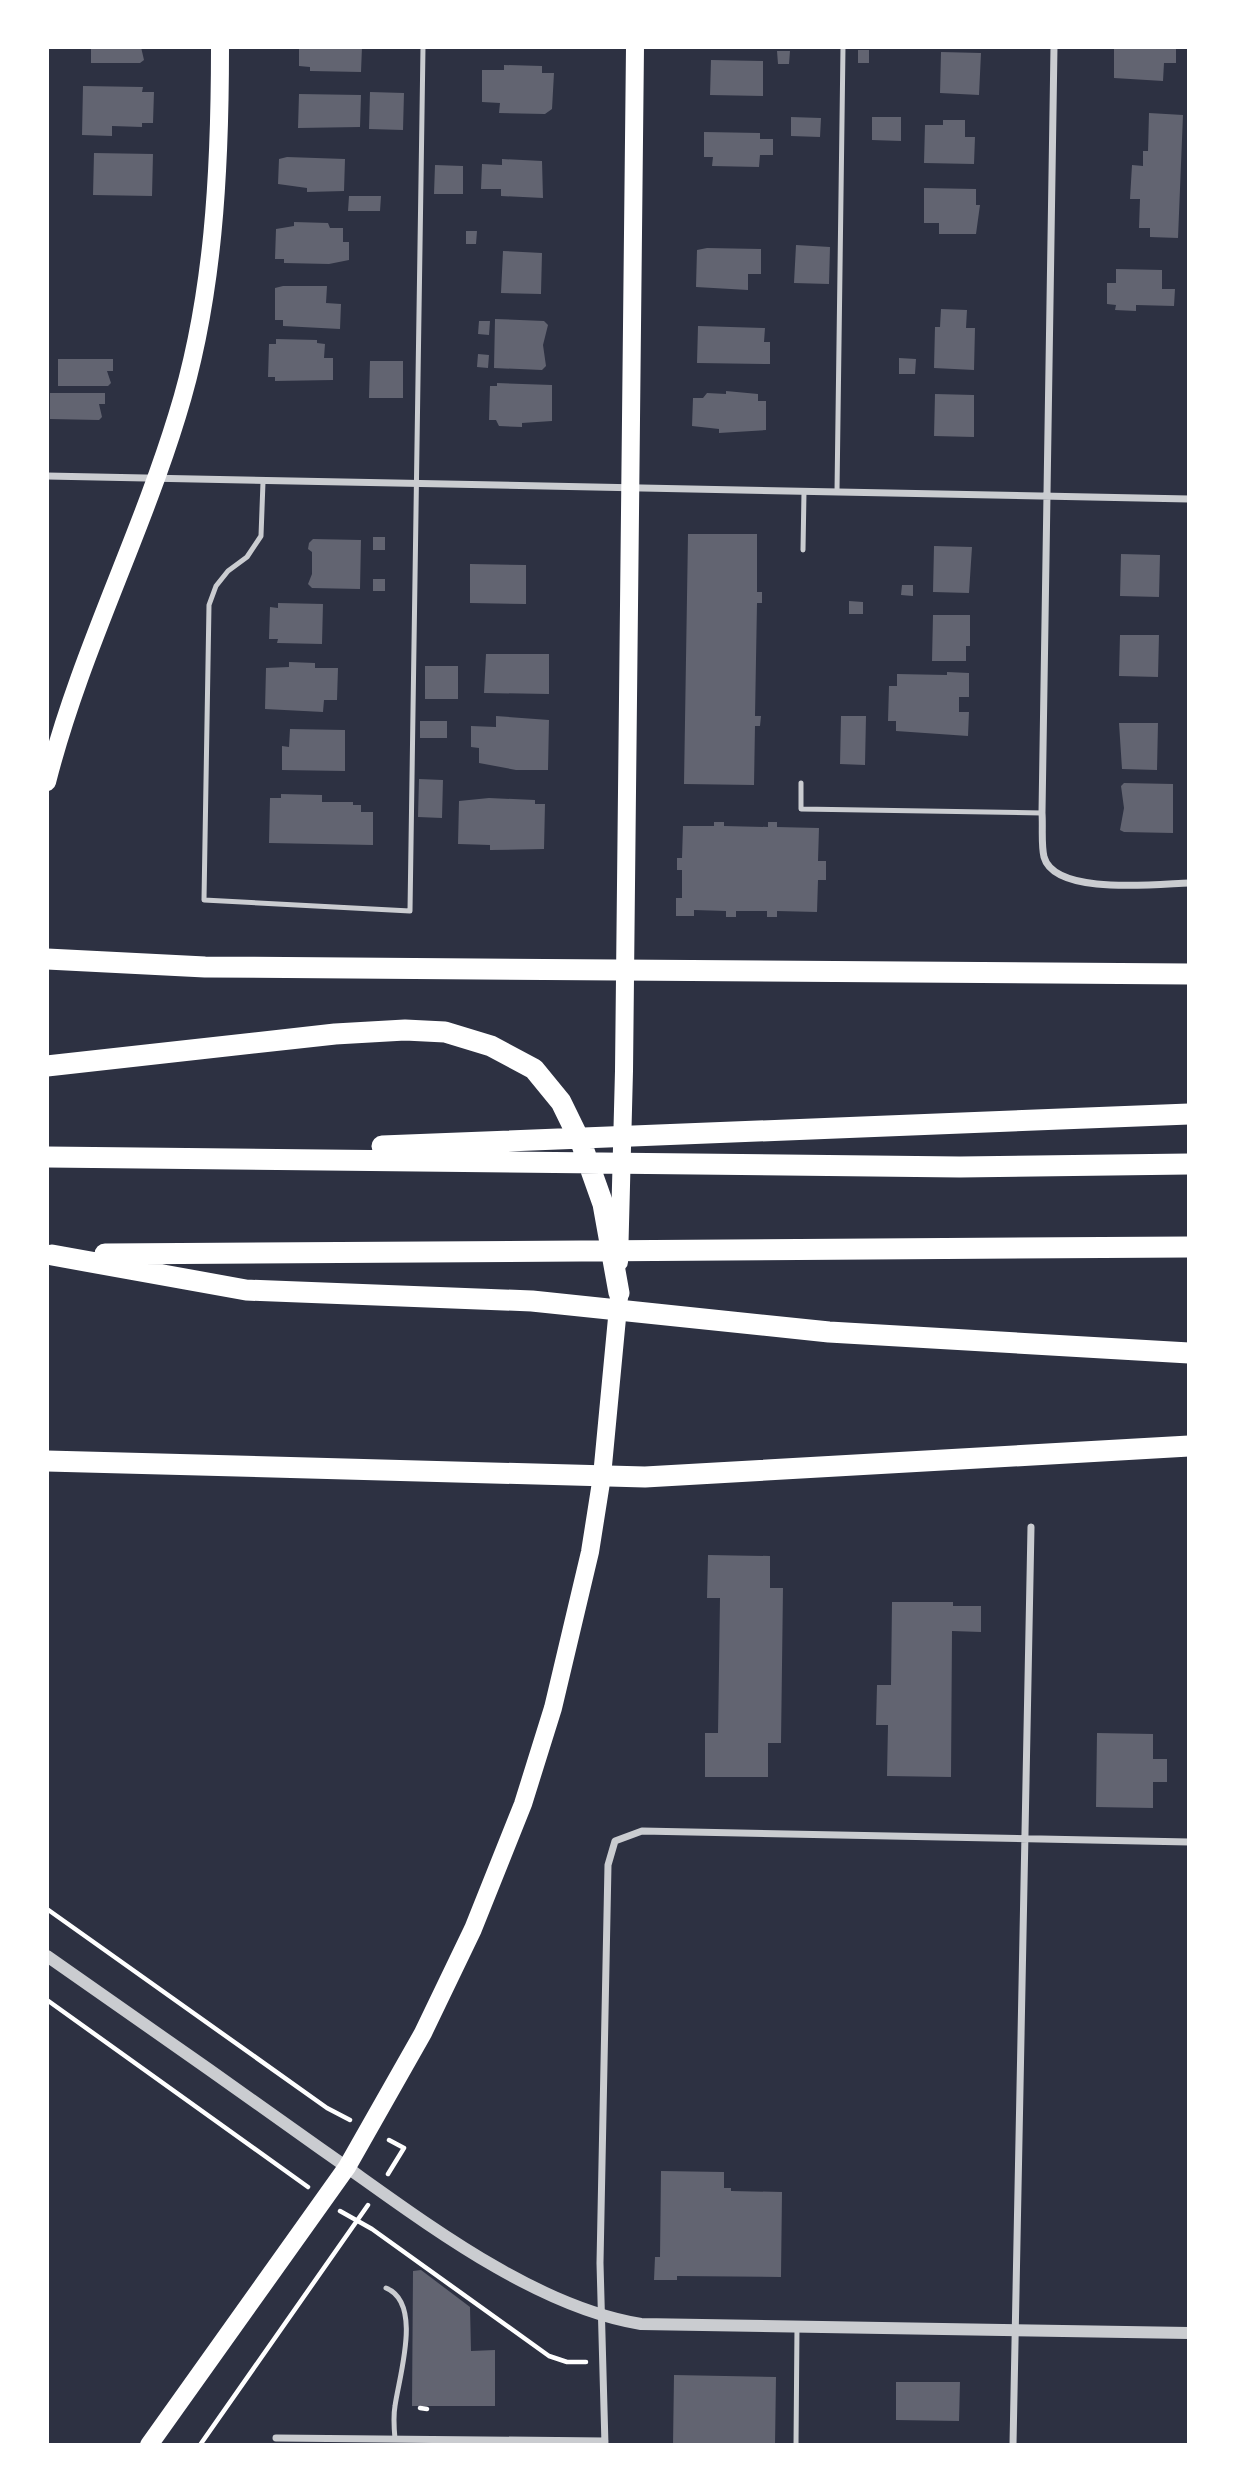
<svg xmlns="http://www.w3.org/2000/svg" width="1236" height="2492" viewBox="0 0 1236 2492" font-family="'Source Sans 3',sans-serif">
<style>
.building{fill:#626471}
.lines{fill:none;stroke-linecap:round;stroke-linejoin:round}
.path{stroke:#fff;stroke-width:4.5}
.service{stroke:#caccd0;stroke-width:5}
.minor{stroke:#caccd0;stroke-width:7}
.tertiary{stroke:#caccd0;stroke-width:12}
.primary{stroke:#fff;stroke-width:18}
.motorway{stroke:#fff;stroke-width:21}
</style>
<rect width="100%" height="100%" fill="#2d3142"/>
<path class="building" d="M 91,47 L 141,47 L 144,60 L 140,63 L 91,63 Z
M 299,47 L 362,47 L 361,72 L 310,71 L 310,67 L 299,66 Z
M 1114,47 L 1176,47 L 1176,63 L 1164,63 L 1163,81 L 1114,78 Z
M 858,50 L 869,50 L 869,63 L 858,63 Z
M 777,51 L 790,51 L 789,64 L 778,64 Z
M 941,52 L 981,53 L 979,95 L 940,93 Z
M 711,60 L 763,61 L 763,96 L 710,95 Z
M 504,65 L 542,66 L 542,73 L 554,73 L 552,109 L 545,114 L 499,113 L 500,103 L 482,102 L 482,70 L 504,70 Z
M 83,86 L 143,87 L 142,92 L 154,92 L 153,123 L 142,123 L 142,127 L 112,126 L 112,136 L 82,135 Z
M 370,92 L 404,93 L 403,130 L 369,129 Z
M 299,94 L 361,95 L 360,127 L 298,128 Z
M 1149,113 L 1183,115 L 1178,238 L 1150,237 L 1150,228 L 1139,228 L 1140,199 L 1130,199 L 1132,165 L 1143,166 L 1143,151 L 1148,151 Z
M 791,117 L 821,118 L 820,137 L 791,136 Z
M 872,117 L 901,117 L 901,141 L 872,140 Z
M 943,120 L 965,120 L 965,137 L 975,137 L 974,164 L 924,163 L 925,125 L 943,125 Z
M 704,132 L 760,133 L 760,139 L 773,139 L 773,155 L 760,155 L 759,167 L 712,166 L 713,157 L 704,157 Z
M 94,153 L 153,154 L 152,196 L 93,195 Z
M 287,157 L 345,159 L 344,191 L 307,192 L 307,188 L 278,184 L 279,159 Z
M 502,159 L 542,161 L 543,198 L 501,196 L 501,189 L 481,189 L 482,164 L 502,165 Z
M 435,165 L 463,166 L 463,194 L 434,194 Z
M 924,188 L 976,189 L 976,205 L 980,205 L 976,234 L 939,234 L 939,223 L 924,223 Z
M 349,196 L 381,196 L 380,211 L 348,211 Z
M 294,222 L 328,223 L 330,228 L 343,228 L 343,242 L 349,242 L 349,260 L 329,264 L 284,263 L 284,259 L 275,259 L 276,229 L 294,226 Z
M 466,231 L 477,231 L 476,244 L 466,244 Z
M 796,245 L 830,247 L 829,284 L 794,283 Z
M 707,248 L 761,249 L 761,274 L 748,274 L 748,290 L 696,287 L 697,250 Z
M 503,251 L 542,253 L 541,294 L 501,293 Z
M 1116,269 L 1162,270 L 1162,289 L 1175,289 L 1174,306 L 1136,305 L 1136,311 L 1115,310 L 1116,305 L 1107,304 L 1107,283 L 1116,283 Z
M 283,286 L 327,286 L 326,303 L 341,304 L 340,329 L 283,326 L 283,320 L 275,320 L 275,288 Z
M 941,309 L 967,310 L 966,328 L 975,328 L 974,370 L 934,368 L 935,327 L 940,327 Z
M 495,319 L 544,321 L 548,325 L 543,345 L 546,366 L 542,370 L 494,368 Z
M 479,321 L 490,321 L 489,335 L 478,334 Z
M 698,326 L 765,328 L 764,342 L 770,342 L 770,364 L 697,363 Z
M 276,339 L 317,340 L 317,343 L 325,344 L 324,358 L 333,358 L 333,380 L 275,381 L 275,377 L 268,377 L 269,344 L 276,344 Z
M 478,354 L 489,355 L 488,368 L 477,367 Z
M 899,358 L 916,359 L 915,374 L 899,374 Z
M 58,359 L 113,359 L 113,371 L 107,371 L 111,383 L 108,386 L 58,386 Z
M 370,361 L 403,361 L 403,398 L 369,398 Z
M 497,383 L 552,385 L 552,421 L 522,423 L 522,427 L 499,426 L 496,420 L 489,420 L 490,386 L 497,386 Z
M 726,391 L 758,394 L 758,401 L 766,401 L 766,430 L 719,433 L 719,429 L 692,426 L 693,398 L 703,398 L 707,393 L 726,394 Z
M 50,393 L 105,393 L 105,404 L 99,404 L 102,417 L 99,420 L 50,419 Z
M 935,394 L 974,395 L 974,437 L 934,436 Z
M 688,534 L 757,534 L 757,592 L 762,592 L 762,603 L 757,603 L 755,716 L 761,716 L 760,726 L 755,726 L 754,785 L 684,784 Z
M 373,537 L 385,537 L 385,550 L 373,550 Z
M 313,539 L 361,540 L 360,589 L 312,588 L 308,584 L 312,574 L 312,552 L 308,549 L 309,543 Z
M 934,546 L 972,547 L 969,593 L 933,592 Z
M 1121,554 L 1160,555 L 1159,597 L 1120,596 Z
M 470,564 L 526,565 L 526,604 L 470,603 Z
M 373,579 L 385,579 L 385,591 L 373,591 Z
M 902,585 L 913,585 L 913,596 L 901,595 Z
M 849,601 L 863,602 L 863,614 L 849,614 Z
M 278,603 L 323,604 L 322,644 L 277,643 L 278,639 L 269,639 L 270,607 L 278,608 Z
M 933,615 L 970,615 L 970,646 L 966,646 L 966,661 L 932,661 Z
M 1120,635 L 1159,635 L 1158,677 L 1119,676 Z
M 486,654 L 549,654 L 549,694 L 484,693 Z
M 289,662 L 315,663 L 315,668 L 338,668 L 337,700 L 324,700 L 323,712 L 265,709 L 266,668 L 289,667 Z
M 425,666 L 458,666 L 458,699 L 425,699 Z
M 947,672 L 969,673 L 969,697 L 959,697 L 959,712 L 969,712 L 968,736 L 896,731 L 896,721 L 888,721 L 889,686 L 897,686 L 897,674 L 947,675 Z
M 496,716 L 549,720 L 548,770 L 516,770 L 479,763 L 479,748 L 471,747 L 471,726 L 496,727 Z
M 841,716 L 866,716 L 865,765 L 840,764 Z
M 420,721 L 447,721 L 447,738 L 420,738 Z
M 1119,723 L 1158,723 L 1157,770 L 1122,769 Z
M 290,729 L 345,730 L 345,771 L 282,770 L 282,746 L 289,747 Z
M 419,779 L 443,780 L 442,818 L 418,817 Z
M 1124,783 L 1173,784 L 1173,833 L 1124,832 L 1120,830 L 1124,808 L 1121,786 Z
M 281,794 L 322,795 L 322,802 L 353,802 L 353,805 L 361,805 L 361,812 L 373,812 L 373,845 L 269,843 L 270,798 L 281,798 Z
M 489,798 L 535,800 L 535,804 L 545,804 L 544,849 L 490,850 L 490,845 L 458,844 L 459,801 Z
M 714,822 L 724,822 L 724,826 L 768,827 L 768,822 L 777,822 L 777,827 L 819,828 L 818,861 L 826,861 L 826,880 L 818,880 L 817,912 L 777,911 L 777,917 L 767,917 L 767,911 L 736,911 L 736,917 L 726,917 L 726,911 L 694,910 L 694,916 L 676,916 L 676,898 L 682,898 L 682,870 L 677,870 L 677,858 L 682,858 L 683,826 L 714,826 Z
M 708,1555 L 770,1556 L 770,1588 L 783,1588 L 781,1743 L 768,1743 L 768,1777 L 705,1777 L 705,1733 L 718,1733 L 720,1598 L 707,1598 Z
M 892,1602 L 953,1602 L 953,1606 L 981,1606 L 981,1632 L 952,1631 L 951,1777 L 887,1776 L 888,1725 L 876,1725 L 877,1685 L 891,1685 Z
M 1097,1733 L 1153,1734 L 1153,1759 L 1167,1759 L 1167,1782 L 1153,1782 L 1153,1808 L 1096,1807 Z
M 661,2171 L 724,2172 L 724,2188 L 731,2188 L 731,2191 L 782,2192 L 781,2277 L 677,2276 L 677,2280 L 654,2280 L 655,2257 L 660,2257 Z
M 421,2270 L 470,2307 L 471,2351 L 495,2350 L 495,2406 L 412,2406 L 413,2271 Z
M 674,2375 L 776,2377 L 775,2445 L 673,2445 Z
M 896,2382 L 960,2382 L 959,2421 L 896,2420 Z"/>
<g class="lines">
<path class="path" d="M 47,1909 L 327,2108 L 350,2120
M 47,2000 L 308,2187
M 388,2174 L 404,2148 L 389,2140
M 340,2211 L 372,2229 L 549,2356 L 567,2362 L 586,2362
M 420,2408 L 427,2409
M 200,2445 L 368,2205"/>
<path class="service" d="M 263,482 L 261,536 L 247,557 L 228,571 L 216,586 L 209,605 L 204,900 L 410,911 L 423,47
M 837,492 L 843,47
M 803,550 L 804,492
M 801,783 L 801,809 L 1042,813
M 386,2288 C 423,2303 399,2376 395,2406 C 393,2417 394,2428 395,2439
M 796,2445 L 797,2326"/>
<path class="minor" d="M 1054,47 L 1042,813 C 1043,827 1041,844 1044,857 C 1055,896 1157,884 1189,883
M 47,476 L 1189,499
M 276,2438 L 605,2441
M 605,2445 L 600,2263 L 608,1865 L 615,1841 L 642,1831 L 1189,1842
M 1013,2445 L 1031,1527"/>
<path class="tertiary" d="M 47,1956 C 139,2020 230,2084 321,2149 C 413,2213 529,2306 641,2324 L 1189,2333"/>
<path class="primary" d="M 47,782 C 79,656 139,540 177,416 C 214,298 220,170 220,47
M 619,1262 L 624,1071 L 635,47
M 149,2445 L 347,2167 L 423,2033 L 473,1929 L 523,1804 L 553,1708 L 590,1552 L 602,1476 L 619,1297"/>
<path class="motorway" d="M 47,959 L 205,967 L 1189,974
M 47,1066 L 335,1034 L 405,1030 L 445,1032 L 491,1046 L 534,1069 L 561,1102 L 582,1145 L 603,1204 L 619,1293
M 382,1146 L 1189,1114
M 47,1157 L 960,1167 L 1189,1164
M 105,1254 L 1189,1247
M 52,1255 L 246,1290 L 532,1301 L 829,1332 L 1189,1353
M 47,1461 L 645,1477 L 1189,1446"/>
</g>
<rect width="1236" height="2492" fill="none" stroke="#ffffff" stroke-width="98"/>
</svg>
